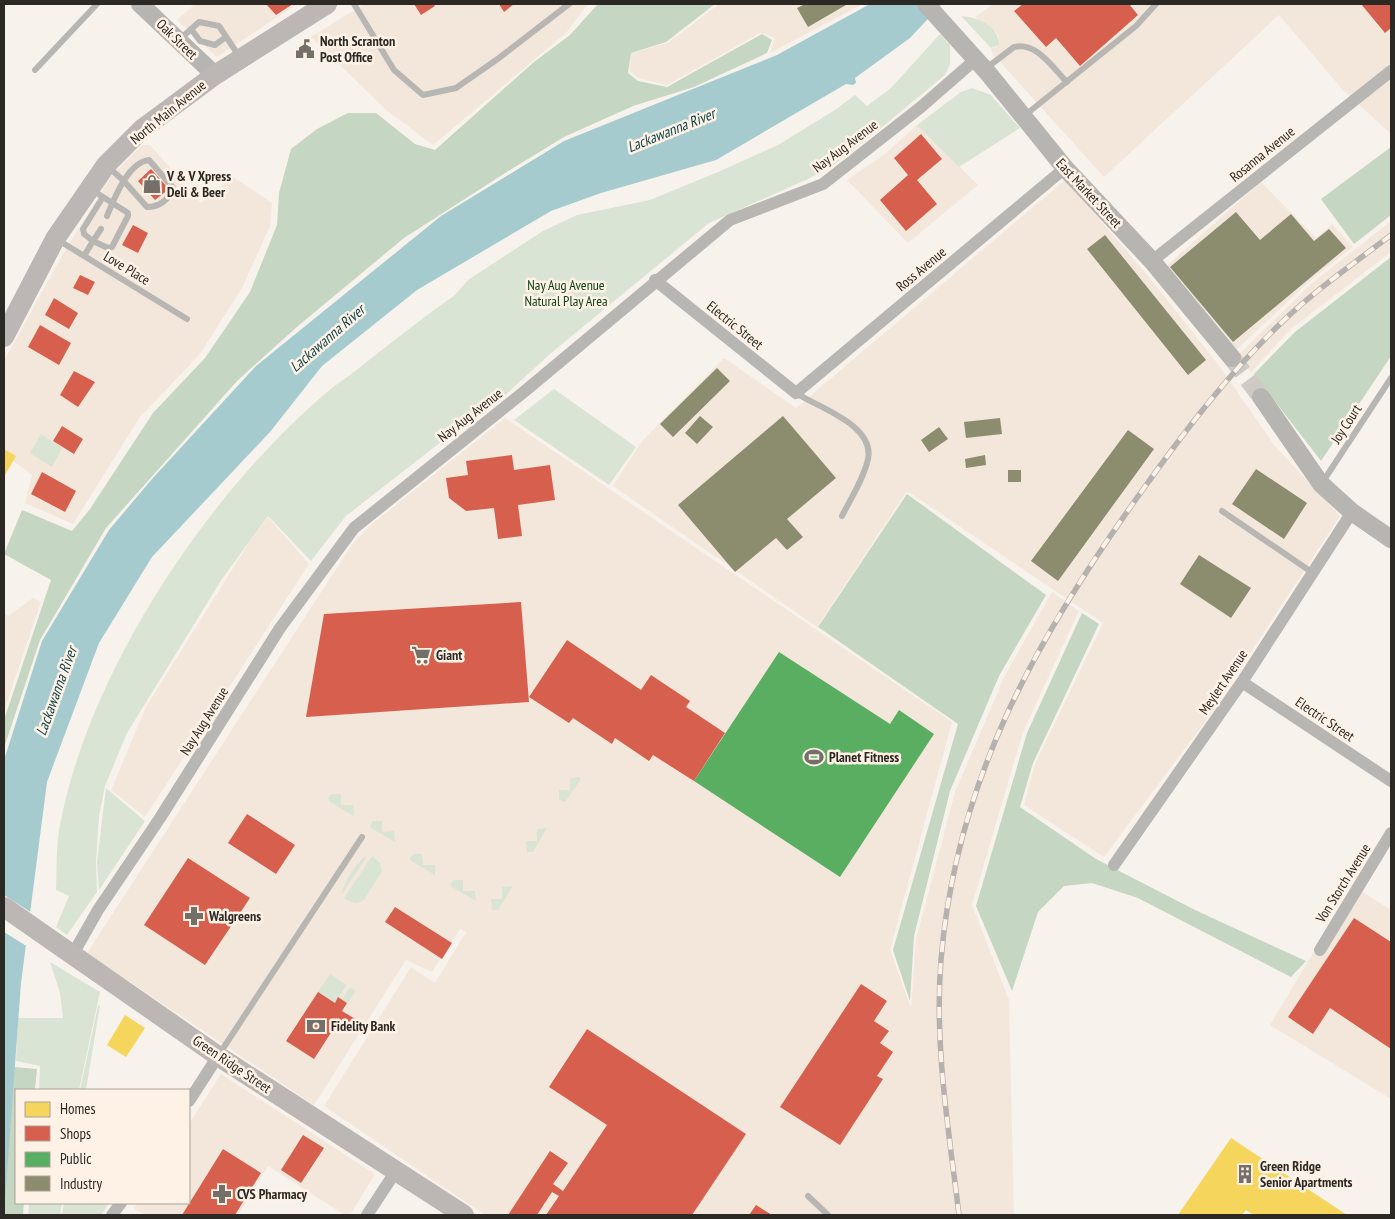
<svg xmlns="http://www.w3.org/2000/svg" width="1395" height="1219" viewBox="0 0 1395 1219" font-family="'PT Sans Narrow',sans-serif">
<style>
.built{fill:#f3e7db}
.green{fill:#dae4d5}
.forest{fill:#c5d6c2}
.water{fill:#a5cbce}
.pier{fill:#f8f2ec}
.homes{fill:#f6d55c}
.shops{fill:#d6604d}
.public{fill:#5aae61}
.industry{fill:#8c8c6e}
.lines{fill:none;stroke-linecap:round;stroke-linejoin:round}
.secondary-tunnel{stroke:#cfcac4;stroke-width:18;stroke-dasharray:18 9;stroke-linecap:butt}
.lane{stroke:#b8b6b3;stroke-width:6}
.street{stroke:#b8b6b3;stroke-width:12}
.secondary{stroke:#b7b5b1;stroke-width:18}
.primary{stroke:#bcb7b4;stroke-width:20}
.rail-casing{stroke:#b4b1ae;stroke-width:5.5}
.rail{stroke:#fef2e6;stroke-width:4;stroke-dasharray:11;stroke-linecap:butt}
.labels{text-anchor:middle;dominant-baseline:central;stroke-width:5;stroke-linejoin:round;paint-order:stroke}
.street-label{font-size:14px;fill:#2c2823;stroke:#fef2e6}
.poi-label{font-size:14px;font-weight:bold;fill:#2c2823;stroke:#fef2e6;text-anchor:start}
.park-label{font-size:14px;fill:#073e15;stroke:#fef2e6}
.water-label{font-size:15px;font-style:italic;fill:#12454b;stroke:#fef2e6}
</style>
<rect width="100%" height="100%" fill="#f8f2ec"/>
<path class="built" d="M 195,4 L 297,4 L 217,57 L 177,20 Z
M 364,4 L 588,4 L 566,33 L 433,145 L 385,109 L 311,37 Z
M 719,4 L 863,4 L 770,53 L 775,38 L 760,33 L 667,85 L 638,78 L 630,71 L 631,53 L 668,43 Z
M 993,4 L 1391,4 L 1391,134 L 1343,90 L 1279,15 L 1104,177 L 992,53 L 991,48 L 997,47 L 999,38 L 997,33 L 975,17 Z
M 917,125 L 978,185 L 908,243 L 847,180 L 885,154 Z
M 142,145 L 150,145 L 201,203 L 233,177 L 272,203 L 270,226 L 242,288 L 200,354 L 140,417 L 73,524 L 25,503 L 32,475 L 4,454 L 4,361 L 64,252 L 112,175 Z
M 1065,180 L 1149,277 L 1221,368 L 1274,445 L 1340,516 L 1205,722 L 1104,857 L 1024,805 L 1034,766 L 1103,623 L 907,491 L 817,627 L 613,486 L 642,441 L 724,358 L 796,408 Z
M 1261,182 L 1316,238 L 1332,224 L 1353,247 L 1310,281 L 1235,351 L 1165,267 Z
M 1391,221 L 1391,252 L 1291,329 L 1251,372 L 1236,357 L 1312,283 Z
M 505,418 L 952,722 L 890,950 L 911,1008 L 916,939 L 955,792 L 1005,675 L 1052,592 L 1079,611 L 1023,732 L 972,905 L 1009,1000 L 1014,1215 L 485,1215 L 324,1106 L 411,967 L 435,983 L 466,932 L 460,929 L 432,972 L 406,960 L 314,1105 L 87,953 L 353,543 L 373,523 Z
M 268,517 L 309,564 L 145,817 L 111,790 L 146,707 L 250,541 Z
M 33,598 L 41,602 L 4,711 L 4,613 L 8,616 Z
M 1353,886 L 1391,910 L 1391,1099 L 1270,1025 Z
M 221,1074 L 375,1174 L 350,1215 L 345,1215 L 268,1166 L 238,1215 L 145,1215 L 134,1209 L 138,1203 L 189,1203 L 189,1124 Z"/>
<path class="green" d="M 961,16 C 977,17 999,25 999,45 L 991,48 Z
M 940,34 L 950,45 L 950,64 L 945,75 L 881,128 L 835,164 L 808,179 L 709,223 L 550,354 L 490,409 L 446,438 L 346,516 L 311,561 L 268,516 L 222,579 L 127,733 L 105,786 L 99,816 L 96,861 L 97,892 L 67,935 L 56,927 L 69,896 L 56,890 C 57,871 56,849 59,830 C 87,674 206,495 326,393 C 336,384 348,377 359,368 C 391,343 422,318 455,295 L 468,280 L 543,231 L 577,215 L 650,200 L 718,172 L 778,145 L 835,110 L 855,95 L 867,106 L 891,88 Z
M 972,88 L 991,95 L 1020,128 L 959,167 L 917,125 L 961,92 Z
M 554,389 L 636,447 L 609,485 L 514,420 Z
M 41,434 L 62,448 L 52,467 L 30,453 Z
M 570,778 L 579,777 L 581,779 L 566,801 L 563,802 L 559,799 L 559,790 L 570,790 Z
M 106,788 L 145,821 L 99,890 L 97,862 Z
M 332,794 L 341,794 L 341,805 L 353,805 L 354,816 L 330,802 L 328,798 Z
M 373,821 L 382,821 L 382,832 L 394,831 L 395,842 L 371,828 L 370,825 Z
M 547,828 L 533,852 L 527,852 L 526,841 L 537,841 L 537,829 Z
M 414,854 L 422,854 L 423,865 L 435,865 L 435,875 L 411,861 L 410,858 Z
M 367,856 L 342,894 C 343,883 357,861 367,856 Z
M 372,856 L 380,863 L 382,871 L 364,900 C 357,905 351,903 344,898 Z
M 454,880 L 463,880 L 463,891 L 475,891 L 476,901 L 452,887 L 450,884 Z
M 513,886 L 498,910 L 492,910 L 491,899 L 502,899 L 502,887 Z
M 50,962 L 100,992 L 79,1090 L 39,1090 L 40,1066 L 16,1061 L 18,1018 L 63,1018 L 60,993 Z
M 330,974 L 347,985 L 335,1003 L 318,992 Z
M 350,987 L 356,991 L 347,1003 L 342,1000 Z
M 100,1005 L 86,1090 L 80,1090 L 98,1006 Z
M 29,1203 L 62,1203 L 60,1215 L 28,1215 Z
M 64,1203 L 109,1203 L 101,1215 L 62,1215 Z"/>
<path class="forest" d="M 598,4 L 715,4 L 666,42 L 631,53 L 628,73 L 638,81 L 667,87 L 762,34 L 772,40 L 767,53 L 694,87 L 633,106 L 564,137 L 502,175 L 404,238 L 298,326 L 238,380 L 106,528 L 40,640 L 4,748 L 4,720 L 51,580 L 4,554 L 22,510 L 72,531 L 90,509 L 153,413 L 205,358 L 250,292 L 277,225 L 279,193 L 291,149 L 317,129 L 348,113 L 376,113 L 415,144 L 435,150 L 534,62 L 570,35 Z
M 1391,147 L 1391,215 L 1354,244 L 1321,199 Z
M 1391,257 L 1391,356 L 1321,461 L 1254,374 L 1295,332 Z
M 907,494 L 1046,595 L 999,676 L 950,791 L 914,936 L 910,1001 L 893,950 L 958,724 L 818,627 Z
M 1082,613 L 1099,624 L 1033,763 L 1020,807 L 1096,859 L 1195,910 L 1306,961 L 1291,977 L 1138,898 L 1092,883 L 1064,886 L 1038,912 L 1012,991 L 976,906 L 1027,733 Z
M 4,1066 L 37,1069 L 35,1090 L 16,1090 L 16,1203 L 24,1203 L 23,1215 L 4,1215 Z"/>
<path class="water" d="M 870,4 L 942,4 L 910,38 L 855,78 L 856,83 L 853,85 L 846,84 L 716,160 L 601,193 L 551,211 L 417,290 L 322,366 L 270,432 L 152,557 L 99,643 L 47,782 L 21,983 L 4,1215 L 4,760 L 42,641 L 109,530 L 152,479 L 256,366 L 441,216 L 564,141 L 777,55 Z"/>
<path class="pier" d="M 4,895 L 32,913 L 28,947 L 4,932 Z"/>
<path class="homes" d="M 4,449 L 16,456 L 4,477 Z
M 125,1015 L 145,1028 L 126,1057 L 107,1045 Z
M 1231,1138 L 1347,1215 L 1254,1215 L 1246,1210 L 1242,1215 L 1178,1215 Z"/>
<path class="shops" d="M 266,4 L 293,4 L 276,15 Z
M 414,4 L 433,4 L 435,6 L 421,15 Z
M 499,4 L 514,4 L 504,12 Z
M 1023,4 L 1129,4 L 1138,15 L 1080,66 L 1056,38 L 1046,47 L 1014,11 Z
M 1361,4 L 1391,4 L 1391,28 L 1385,33 Z
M 921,134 L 942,159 L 917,180 L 937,204 L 906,231 L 880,200 L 908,175 L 894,158 Z
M 151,169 L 169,189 L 155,200 L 138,181 Z
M 133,225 L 148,233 L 138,253 L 122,245 Z
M 80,275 L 95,282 L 88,295 L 73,288 Z
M 54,298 L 78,313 L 69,329 L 45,315 Z
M 40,325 L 71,343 L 59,365 L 28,347 Z
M 74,371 L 95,382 L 78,407 L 60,395 Z
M 62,426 L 83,439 L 74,454 L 53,441 Z
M 512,455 L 514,470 L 550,465 L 555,500 L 518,505 L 522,536 L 498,539 L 494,508 L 466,511 L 449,498 L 446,478 L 468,475 L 466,461 Z
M 42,472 L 76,491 L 65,512 L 31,494 Z
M 521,602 L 529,702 L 306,717 L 324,614 Z
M 567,640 L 641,690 L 651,675 L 690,701 L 686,707 L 725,733 L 694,781 L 653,755 L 649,761 L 615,738 L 612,744 L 573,718 L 569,723 L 529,697 Z
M 247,814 L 295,845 L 276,874 L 228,843 Z
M 188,858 L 250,898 L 205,965 L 144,925 Z
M 395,907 L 452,943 L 442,959 L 385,922 Z
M 1354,918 L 1391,942 L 1391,1049 L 1330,1008 L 1313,1034 L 1288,1017 Z
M 861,984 L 887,1001 L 874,1021 L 889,1031 L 880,1043 L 893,1052 L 877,1076 L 883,1079 L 840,1145 L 780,1107 Z
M 318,992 L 335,1003 L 338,997 L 347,1003 L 342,1011 L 357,1020 L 349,1033 L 336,1025 L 314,1059 L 286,1041 Z
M 587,1029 L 746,1134 L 692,1215 L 546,1215 L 559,1196 L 552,1192 L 537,1215 L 508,1215 L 550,1151 L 568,1163 L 553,1184 L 563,1191 L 607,1125 L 549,1087 Z
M 303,1135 L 324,1148 L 301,1183 L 281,1170 Z
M 223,1149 L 261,1173 L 235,1215 L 182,1215 Z
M 756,1205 L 772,1215 L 749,1215 Z"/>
<path class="public" d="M 779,652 L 890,724 L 899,710 L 934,734 L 840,877 L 694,781 Z"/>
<path class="industry" d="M 805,4 L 845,4 L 846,5 L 808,27 L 797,8 Z
M 1236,212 L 1260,240 L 1291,214 L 1314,241 L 1329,229 L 1346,248 L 1233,342 L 1170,267 Z
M 1105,235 L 1206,360 L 1188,375 L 1087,249 Z
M 717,368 L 730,381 L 673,437 L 660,424 Z
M 700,416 L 713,427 L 697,444 L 685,433 Z
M 783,416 L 836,478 L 787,519 L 803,537 L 787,550 L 776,538 L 735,572 L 678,505 Z
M 1000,418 L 1002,434 L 966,438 L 964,422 Z
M 939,427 L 948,439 L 929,452 L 921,440 Z
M 1128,430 L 1154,449 L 1058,581 L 1031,561 Z
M 985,455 L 986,465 L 966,468 L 965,459 Z
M 1256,469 L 1307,503 L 1284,539 L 1232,504 Z
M 1008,470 L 1021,470 L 1021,482 L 1008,482 Z
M 1199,555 L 1251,588 L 1231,618 L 1180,584 Z"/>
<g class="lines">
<path class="secondary-tunnel" d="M 1232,358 L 1261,397"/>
<path class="lane" d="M 354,4 L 394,70 L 423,95 L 456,88 L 499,58 L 569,4
M 191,29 L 200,41 L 215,45 L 226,37
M 179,40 L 199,22 L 219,26 L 239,56
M 985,69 L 1014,47 C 1037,42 1052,67 1067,82
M 35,70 L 97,4
M 1024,116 L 1136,26 L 1156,4
M 107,166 L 123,180 L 147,207 C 159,207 169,200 173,188 L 149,160 C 128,162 114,199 107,216
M 101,229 L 93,241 L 84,234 L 83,229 L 103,197
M 58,240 L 187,319
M 84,256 L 93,241 L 108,248 L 112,247 L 128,216 L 128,213 L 92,190
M 796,393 C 819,408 875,425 868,459 C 864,478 851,498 842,516
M 1322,483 L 1391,378
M 1222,511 L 1313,573
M 220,1053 L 362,837
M 808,1196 L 828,1215"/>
<path class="street" d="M 1152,261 L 1391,71
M 655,280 L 796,393 L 1065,168
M 1242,682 L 1391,781
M 1114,865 L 1242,682 L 1352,512
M 1320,950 L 1391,833
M 73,954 L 98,910 L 160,818 L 280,628 L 354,528 L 525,391 L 730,220 L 823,184 L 921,107 L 976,59
M 189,1101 L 218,1056
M 112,1215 L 121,1203
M 367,1215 L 396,1171"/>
<path class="secondary" d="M 140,4 L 215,75
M 926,4 L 988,73 L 1065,168 L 1152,261 L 1232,358
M 1261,397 L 1321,484 L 1352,512 L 1391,539"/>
<path class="primary" d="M 4,337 L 55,239 L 106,165 L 142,129 L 215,75 L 327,4
M 4,907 L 218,1056 L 464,1215"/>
<g class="rail-casing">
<path id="rail" d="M 959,1215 C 949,1131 934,1046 941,960 C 956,780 1036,639 1139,495 C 1181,436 1227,375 1280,324 C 1314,291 1353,264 1391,235"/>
</g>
<use href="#rail" class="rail"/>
</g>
<defs>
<g id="civic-bare" transform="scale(1.5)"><path d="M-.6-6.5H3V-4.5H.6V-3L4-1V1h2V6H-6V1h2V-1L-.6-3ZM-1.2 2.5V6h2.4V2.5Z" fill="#736f69" stroke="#fef2e6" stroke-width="2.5" paint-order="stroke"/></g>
<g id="shop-bare" transform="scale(1.5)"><path d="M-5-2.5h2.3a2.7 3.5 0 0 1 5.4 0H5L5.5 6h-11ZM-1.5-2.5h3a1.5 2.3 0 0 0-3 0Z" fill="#736f69" stroke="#fef2e6" stroke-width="2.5" paint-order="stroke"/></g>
<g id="supermarket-bare" transform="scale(1.5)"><path d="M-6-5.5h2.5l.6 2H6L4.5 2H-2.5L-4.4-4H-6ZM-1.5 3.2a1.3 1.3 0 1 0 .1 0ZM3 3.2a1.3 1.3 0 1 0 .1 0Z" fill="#736f69" stroke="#fef2e6" stroke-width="2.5" paint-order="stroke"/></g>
<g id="stadium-bare" transform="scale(1.5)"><path d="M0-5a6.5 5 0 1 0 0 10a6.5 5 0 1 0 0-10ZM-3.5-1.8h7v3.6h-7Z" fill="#736f69" stroke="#fef2e6" stroke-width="2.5" paint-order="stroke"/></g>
<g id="pharmacy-bare" transform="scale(1.5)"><path d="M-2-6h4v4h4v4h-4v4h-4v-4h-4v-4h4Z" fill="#736f69" stroke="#fef2e6" stroke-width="2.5" paint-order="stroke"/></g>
<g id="bank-bare" transform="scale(1.5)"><path d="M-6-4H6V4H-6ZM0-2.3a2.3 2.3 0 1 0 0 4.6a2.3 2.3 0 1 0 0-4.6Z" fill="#736f69" stroke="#fef2e6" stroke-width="2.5" paint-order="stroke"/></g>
<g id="building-bare" transform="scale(1.5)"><path d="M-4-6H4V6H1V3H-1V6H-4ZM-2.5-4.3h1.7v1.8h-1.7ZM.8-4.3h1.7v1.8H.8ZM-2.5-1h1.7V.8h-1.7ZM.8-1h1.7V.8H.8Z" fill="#736f69" stroke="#fef2e6" stroke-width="2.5" paint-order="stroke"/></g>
</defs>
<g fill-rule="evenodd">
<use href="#civic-bare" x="305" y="49"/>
<use href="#shop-bare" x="152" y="184"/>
<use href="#supermarket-bare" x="421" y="655"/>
<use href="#stadium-bare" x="814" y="757"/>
<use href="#pharmacy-bare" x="194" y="916"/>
<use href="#bank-bare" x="316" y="1026"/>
<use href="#building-bare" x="1245" y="1174"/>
<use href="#pharmacy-bare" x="222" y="1194"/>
</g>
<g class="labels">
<g class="street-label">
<text transform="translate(177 39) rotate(44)">Oak Street</text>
<text transform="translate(168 112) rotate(-39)">North Main Avenue</text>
<text transform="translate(845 146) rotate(-37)">Nay Aug Avenue</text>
<text transform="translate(1262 154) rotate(-39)">Rosanna Avenue</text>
<text transform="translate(1089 193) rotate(47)">East Market Street</text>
<text transform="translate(127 268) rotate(31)">Love Place</text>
<text transform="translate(921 269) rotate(-40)">Ross Avenue</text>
<text transform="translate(735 325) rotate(39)">Electric Street</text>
<text transform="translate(470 415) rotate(-38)">Nay Aug Avenue</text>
<text transform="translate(1346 424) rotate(-57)">Joy Court</text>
<text transform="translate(1223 682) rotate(-56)">Meylert Avenue</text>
<text transform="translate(1325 719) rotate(34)">Electric Street</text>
<text transform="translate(204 721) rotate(-58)">Nay Aug Avenue</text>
<text transform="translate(1343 883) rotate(-58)">Von Storch Avenue</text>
<text transform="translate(232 1064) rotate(34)">Green Ridge Street</text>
</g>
<g class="poi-label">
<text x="320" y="41">North Scranton<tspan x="320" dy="16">Post Office</tspan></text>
<text x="167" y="176">V &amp; V Xpress<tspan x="167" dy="16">Deli &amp; Beer</tspan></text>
<text x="436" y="655">Giant</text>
<text x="829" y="757">Planet Fitness</text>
<text x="209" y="916">Walgreens</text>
<text x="331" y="1026">Fidelity Bank</text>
<text x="1260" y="1166">Green Ridge<tspan x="1260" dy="16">Senior Apartments</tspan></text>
<text x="237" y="1194">CVS Pharmacy</text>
</g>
<g class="park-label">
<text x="566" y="285">Nay Aug Avenue<tspan x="566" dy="16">Natural Play Area</tspan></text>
</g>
<g class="water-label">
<text transform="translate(671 130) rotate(-22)">Lackawanna River</text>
<text transform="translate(327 338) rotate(-41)">Lackawanna River</text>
<text transform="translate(56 691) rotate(-70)">Lackawanna River</text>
</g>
</g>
<rect width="1395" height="1219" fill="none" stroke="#2c2823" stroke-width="10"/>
<rect x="15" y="1089" width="175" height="115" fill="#fef2e6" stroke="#aaa198"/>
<rect x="25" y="1102" width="25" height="15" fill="#f6d55c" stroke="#aaa198"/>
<text x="60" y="1114" font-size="15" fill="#2c2823">Homes</text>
<rect x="25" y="1126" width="25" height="15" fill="#d6604d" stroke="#aaa198"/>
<text x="60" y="1139" font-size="15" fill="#2c2823">Shops</text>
<rect x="25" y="1152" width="25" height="15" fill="#5aae61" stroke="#aaa198"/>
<text x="60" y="1164" font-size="15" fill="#2c2823">Public</text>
<rect x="25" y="1176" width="25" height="15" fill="#8c8c6e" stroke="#aaa198"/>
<text x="60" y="1189" font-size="15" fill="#2c2823">Industry</text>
</svg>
